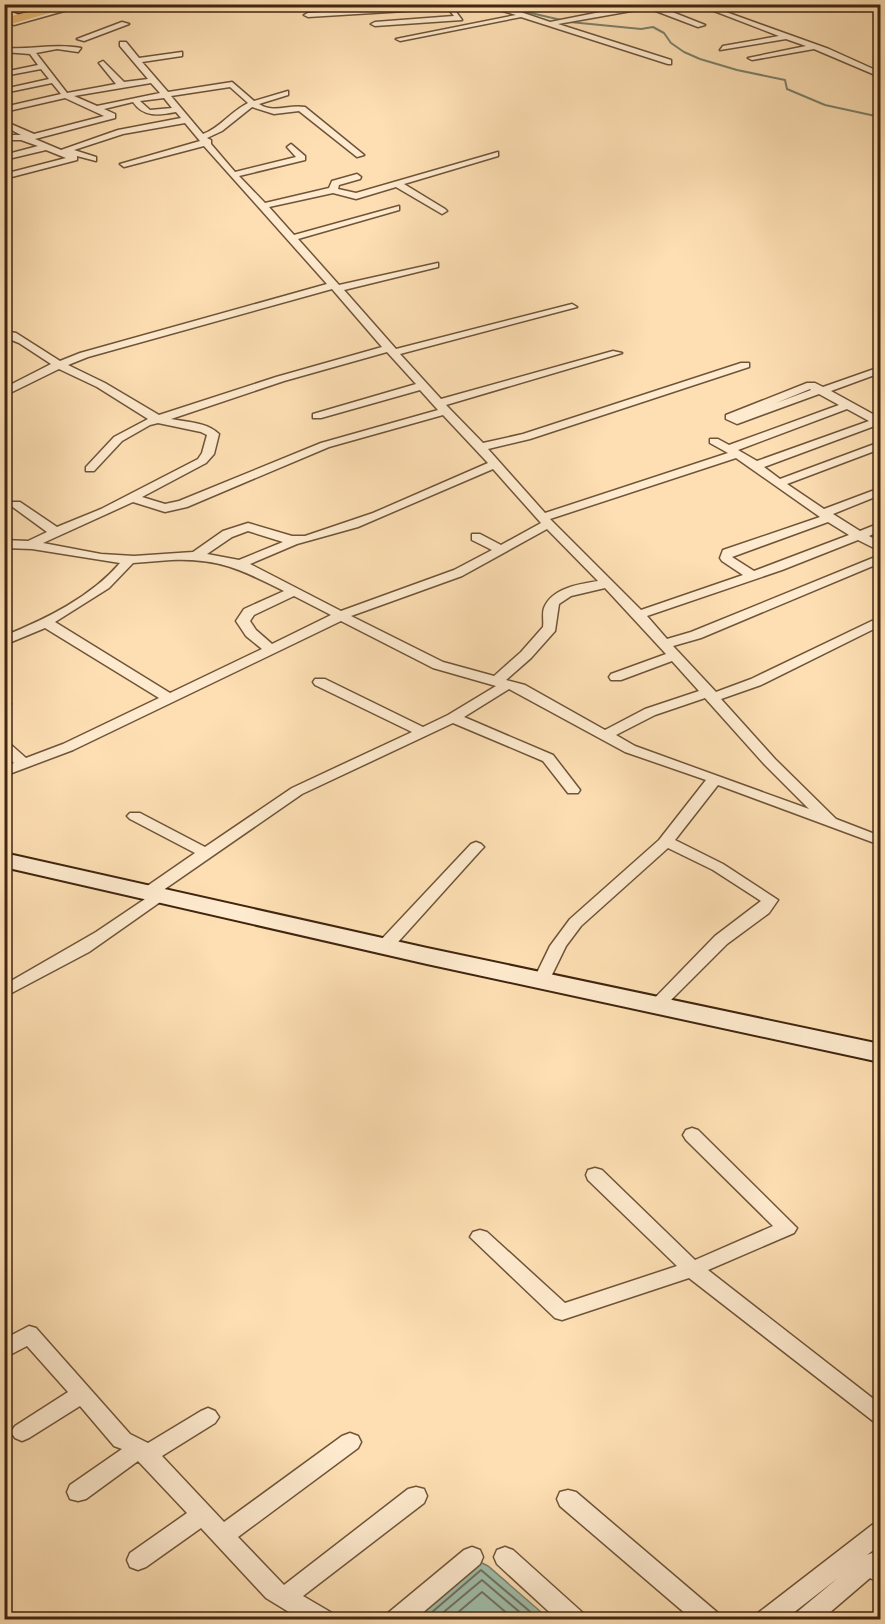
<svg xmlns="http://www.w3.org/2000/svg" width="885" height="1624" viewBox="0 0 885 1624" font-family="'IM FELL English',serif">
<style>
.water{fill:#a0bdaa;stroke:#7a806c;stroke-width:1.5}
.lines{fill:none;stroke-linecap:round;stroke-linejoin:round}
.shore{stroke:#70715c;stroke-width:2}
.stream{stroke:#7a806c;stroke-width:2}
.minor-casing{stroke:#6f5438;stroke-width:3}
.secondary-casing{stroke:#40250f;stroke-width:4}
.primary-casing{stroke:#40250f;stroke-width:2}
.minor{fill:#feeace;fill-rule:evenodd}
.secondary{fill:#feeace;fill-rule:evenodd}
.primary{fill:#eec07a;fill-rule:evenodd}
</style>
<rect width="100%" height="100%" fill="#fddfb3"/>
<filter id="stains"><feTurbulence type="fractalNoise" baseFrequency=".00333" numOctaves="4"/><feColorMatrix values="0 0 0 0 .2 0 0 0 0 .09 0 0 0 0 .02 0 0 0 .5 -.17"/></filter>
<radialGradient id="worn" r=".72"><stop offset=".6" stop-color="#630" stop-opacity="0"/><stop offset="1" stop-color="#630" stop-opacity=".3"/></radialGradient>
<path class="water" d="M 480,1562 L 488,1566 L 549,1619 L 427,1620 L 421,1614 Z"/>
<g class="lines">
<path class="shore" d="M 430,1620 L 431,1613 L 481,1570 L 540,1620
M 438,1620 L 439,1616 L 482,1580 L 529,1620
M 449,1620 L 482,1592 L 515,1620"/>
<path class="stream" d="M 507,4 L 509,8 L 570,22 L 641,29 L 653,27 L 664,33 L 671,43 L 684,52 L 700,59 L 737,70 L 785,80 L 787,89 L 825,105 L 880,117"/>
<g class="minor-casing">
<path id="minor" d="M 76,4 L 89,4 L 14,25 L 10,23 Z
M 445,4 L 497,4 L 550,22 L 641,4 L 652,4 L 705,25 L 698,27 L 648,8 L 558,24 L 671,60 L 671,64 L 668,64 L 521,17 L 400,41 L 396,39 L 516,15 L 487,6 L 308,17 L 304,15 L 308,13 Z
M 696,4 L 707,4 L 720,9 L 733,4 L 744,4 L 726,12 L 829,49 L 880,72 L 880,77 L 814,49 L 752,60 L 748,58 L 806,46 L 786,39 L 720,50 L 723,46 L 779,36 Z
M 4,9 L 19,15 L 21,16 L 17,18 L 4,14 Z
M 454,9 L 462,20 L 375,26 L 371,24 L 375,22 L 454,16 L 450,11 Z
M 122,22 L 129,24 L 84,41 L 77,39 Z
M 120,42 L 126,42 L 139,58 L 182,52 L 182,56 L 142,62 L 168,92 L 232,82 L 254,101 L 288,91 L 288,95 L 259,104 C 274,114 288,104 305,107 L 364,155 L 357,157 L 299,111 L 274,114 L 252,107 L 222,131 L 207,138 L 211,140 L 211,144 L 235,172 L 296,157 L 287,147 L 291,144 L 305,156 L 305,160 L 239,176 L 265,203 L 329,188 L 332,181 L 357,174 L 361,177 L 360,179 L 339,185 L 338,189 L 356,193 L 498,152 L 498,156 L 404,184 L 445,209 L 447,211 L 442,214 L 396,187 L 356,199 L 333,193 L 269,207 L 294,235 L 399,206 L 399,210 L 298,239 L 339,285 L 438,263 L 438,267 L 344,290 L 396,349 L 572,304 L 577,307 L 400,354 L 441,399 L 613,351 L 622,353 L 446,405 L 483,443 L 523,434 L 741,363 L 749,363 L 749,367 L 530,439 L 488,449 L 545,513 L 728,453 L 710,443 L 710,439 L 718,439 L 729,445 L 839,405 L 819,394 L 737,424 L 726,419 L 726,415 L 807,383 L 815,383 L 823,387 L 880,367 L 880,373 L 831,391 L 880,418 L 880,424 L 764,467 L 780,479 L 880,442 L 880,449 L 787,484 L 824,509 L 880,488 L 880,495 L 833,514 L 860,531 L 880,523 L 880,531 L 869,536 L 880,542 L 880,551 L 858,540 L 782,570 L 647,616 L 667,639 L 691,632 L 880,555 L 880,563 L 701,638 L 673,646 L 716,692 L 751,679 L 880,617 L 880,626 L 761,685 L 721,699 L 775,759 L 836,819 L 880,836 L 880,845 L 718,785 L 675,840 L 723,864 L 778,900 L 769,913 L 727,944 L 662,1009 L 650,1009 L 648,1005 L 715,936 L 761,901 L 713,870 L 668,848 L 581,926 L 566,946 L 547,985 L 535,985 L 533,981 L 550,946 L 570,919 L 659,840 L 706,780 L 625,752 L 509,689 L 464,717 L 553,755 L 580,790 L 578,793 L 568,793 L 543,761 L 453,723 L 302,794 L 159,893 L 165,897 L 163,900 L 89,952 L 4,997 L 4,985 L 96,932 L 145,899 L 138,894 L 140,891 L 195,853 L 130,819 L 127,816 L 130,813 L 140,813 L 205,847 L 292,788 L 412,732 L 315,685 L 313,682 L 315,679 L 325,679 L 423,727 L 448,715 L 496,686 L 433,668 L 341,621 L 73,750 L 4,776 L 4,767 L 14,763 L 4,754 L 4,742 L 9,743 L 26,758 L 63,744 L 159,698 L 45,628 L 4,645 L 4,636 C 46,619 91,597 120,563 L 32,549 L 4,548 L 4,540 L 28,541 L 47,532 L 10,505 L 12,502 L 20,502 L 57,527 L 101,509 L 198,459 L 202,453 L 207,435 L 201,432 L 158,423 L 150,425 L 122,441 L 94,471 L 86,471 L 86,467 L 114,437 L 148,419 L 97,387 L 59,369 L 4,396 L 4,388 L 51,364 L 19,343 L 4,337 L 4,331 L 16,333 L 60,361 L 80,353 L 327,284 L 204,146 L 124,167 L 120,164 L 200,141 L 185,123 L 123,134 L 74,150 L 96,157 L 96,161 L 77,156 L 77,160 L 4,179 L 4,174 L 66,158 L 46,150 L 4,160 L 4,155 L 38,146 L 21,140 L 4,140 L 4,135 L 21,135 L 4,126 L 4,121 L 34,134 L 104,116 L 65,98 L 4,112 L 4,107 L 61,94 L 52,83 L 4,93 L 4,89 L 49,79 L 41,69 L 4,76 L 4,72 L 38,65 L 30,54 L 4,52 L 4,48 C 31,50 55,43 81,48 L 78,52 L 57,49 L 36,53 L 67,93 L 116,84 L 99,63 L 103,61 L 124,82 L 148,79 L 120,46 ZM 151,83 L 160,93 L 97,106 L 74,96 ZM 230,87 L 248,103 C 231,111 220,128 203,134 L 171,96 ZM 164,98 L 172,108 L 150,110 L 140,101 ZM 133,102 C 144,118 159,115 176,112 L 181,118 L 118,130 L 61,150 L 35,139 L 115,118 L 115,114 L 104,109 ZM 332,289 L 382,347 L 276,377 L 159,415 L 105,383 L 68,365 L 88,357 ZM 387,352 L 416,384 L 313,414 L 313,418 L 321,418 L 420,390 L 438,410 L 321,443 L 179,501 L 165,504 L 142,497 L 206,463 L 214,454 L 219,434 C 207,422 186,422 171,419 L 284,381 ZM 810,389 L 811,390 L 776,403 ZM 847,409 L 869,421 L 757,461 L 738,450 ZM 443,415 L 488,463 L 373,513 L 305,536 L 292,536 L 248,523 L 223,531 L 193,552 L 134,556 L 101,554 L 43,543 L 133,502 L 165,512 L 187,507 L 329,447 ZM 736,458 L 820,517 L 723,550 L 720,558 L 722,561 L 743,575 L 641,610 L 550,519 ZM 493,469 L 541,523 L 501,545 L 480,534 L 472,534 L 472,540 L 492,550 L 454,570 L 341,611 L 250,564 L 297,544 L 358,527 ZM 828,522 L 849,535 L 754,571 L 732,557 ZM 547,529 L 598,581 C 579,584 552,588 544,608 C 542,614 544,621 543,627 L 521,652 L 494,676 L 443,662 L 351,616 L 462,576 ZM 248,531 L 283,542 L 239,560 L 207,554 L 232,537 ZM 171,560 C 219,558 242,570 284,591 L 244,609 L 236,621 L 246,636 L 262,649 L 170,693 L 55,622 L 109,588 L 133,563 ZM 605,588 L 666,654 L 611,674 L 609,677 L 611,680 L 621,680 L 672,661 L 699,691 L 645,709 L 605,730 L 525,685 L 506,680 L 531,658 L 555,631 L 559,604 L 571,596 ZM 294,596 L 331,615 L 272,644 L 256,630 L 250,621 L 254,615 ZM 705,698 L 765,765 L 809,809 L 635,746 L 616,735 L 655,715 Z
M 4,700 L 11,704 L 9,708 L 4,709 Z
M 476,842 L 481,844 L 484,847 L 481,850 L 390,951 L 378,951 L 376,947 L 378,943 L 471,844 Z
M 692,1128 L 698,1130 L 797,1228 L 794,1233 L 708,1270 L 880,1404 L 880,1423 L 873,1421 L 689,1278 L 562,1320 L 555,1318 L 470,1237 L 473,1232 L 480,1230 L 487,1232 L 565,1303 L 677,1266 L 588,1180 L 586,1175 L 588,1170 L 595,1168 L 602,1170 L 695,1260 L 773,1226 L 686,1140 L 683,1135 L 686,1130 Z
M 29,1326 L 36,1328 L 130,1434 L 148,1443 L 201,1411 L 208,1408 L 215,1411 L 219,1417 L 215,1423 L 162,1456 L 224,1522 L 342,1436 L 350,1433 L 358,1436 L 361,1442 L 358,1448 L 238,1537 L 284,1585 L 408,1489 L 416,1487 L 424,1489 L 427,1496 L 424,1503 L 303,1596 L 332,1613 L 335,1620 L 302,1620 L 266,1598 L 201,1528 L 146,1567 L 138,1570 L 130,1567 L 127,1560 L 130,1553 L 187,1513 L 138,1461 L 86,1499 L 78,1501 L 70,1499 L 67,1492 L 70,1485 L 122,1449 L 114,1446 L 80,1406 L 29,1438 L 22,1441 L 15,1438 L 11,1432 L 15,1426 L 68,1392 L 27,1346 L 4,1358 L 4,1339 Z
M 568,1490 L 576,1492 L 718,1613 L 721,1620 L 693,1620 L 560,1506 L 557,1499 L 560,1492 Z
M 880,1522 L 880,1545 L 867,1555 L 872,1553 L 880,1557 L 880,1583 L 870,1578 L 821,1620 L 793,1620 L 796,1613 L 838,1578 L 784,1620 L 755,1620 L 758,1613 L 872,1525 Z
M 472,1547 L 480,1550 L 483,1557 L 480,1564 L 414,1620 L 385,1620 L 388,1613 L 464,1550 Z
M 505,1547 L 513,1550 L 583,1613 L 586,1620 L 558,1620 L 497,1564 L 494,1557 L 497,1550 Z"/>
</g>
<g class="secondary-casing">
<path id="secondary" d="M 4,853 L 427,948 L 880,1044 L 880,1062 L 427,964 L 4,867 Z"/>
</g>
<g class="primary-casing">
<path id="primary" d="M 59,4 L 81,4 L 4,26 L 4,18 Z"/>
</g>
<use href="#minor" class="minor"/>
<use href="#secondary" class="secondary"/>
<use href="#primary" class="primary"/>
</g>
<rect width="885" height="1624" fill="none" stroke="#fddfb3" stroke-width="24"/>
<rect x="6" y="6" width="873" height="1612" fill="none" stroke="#40250f" stroke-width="3"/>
<rect x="12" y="12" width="861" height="1600" fill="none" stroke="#40250f" stroke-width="1.5"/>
<rect width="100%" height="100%" filter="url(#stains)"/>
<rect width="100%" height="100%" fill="url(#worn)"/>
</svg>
